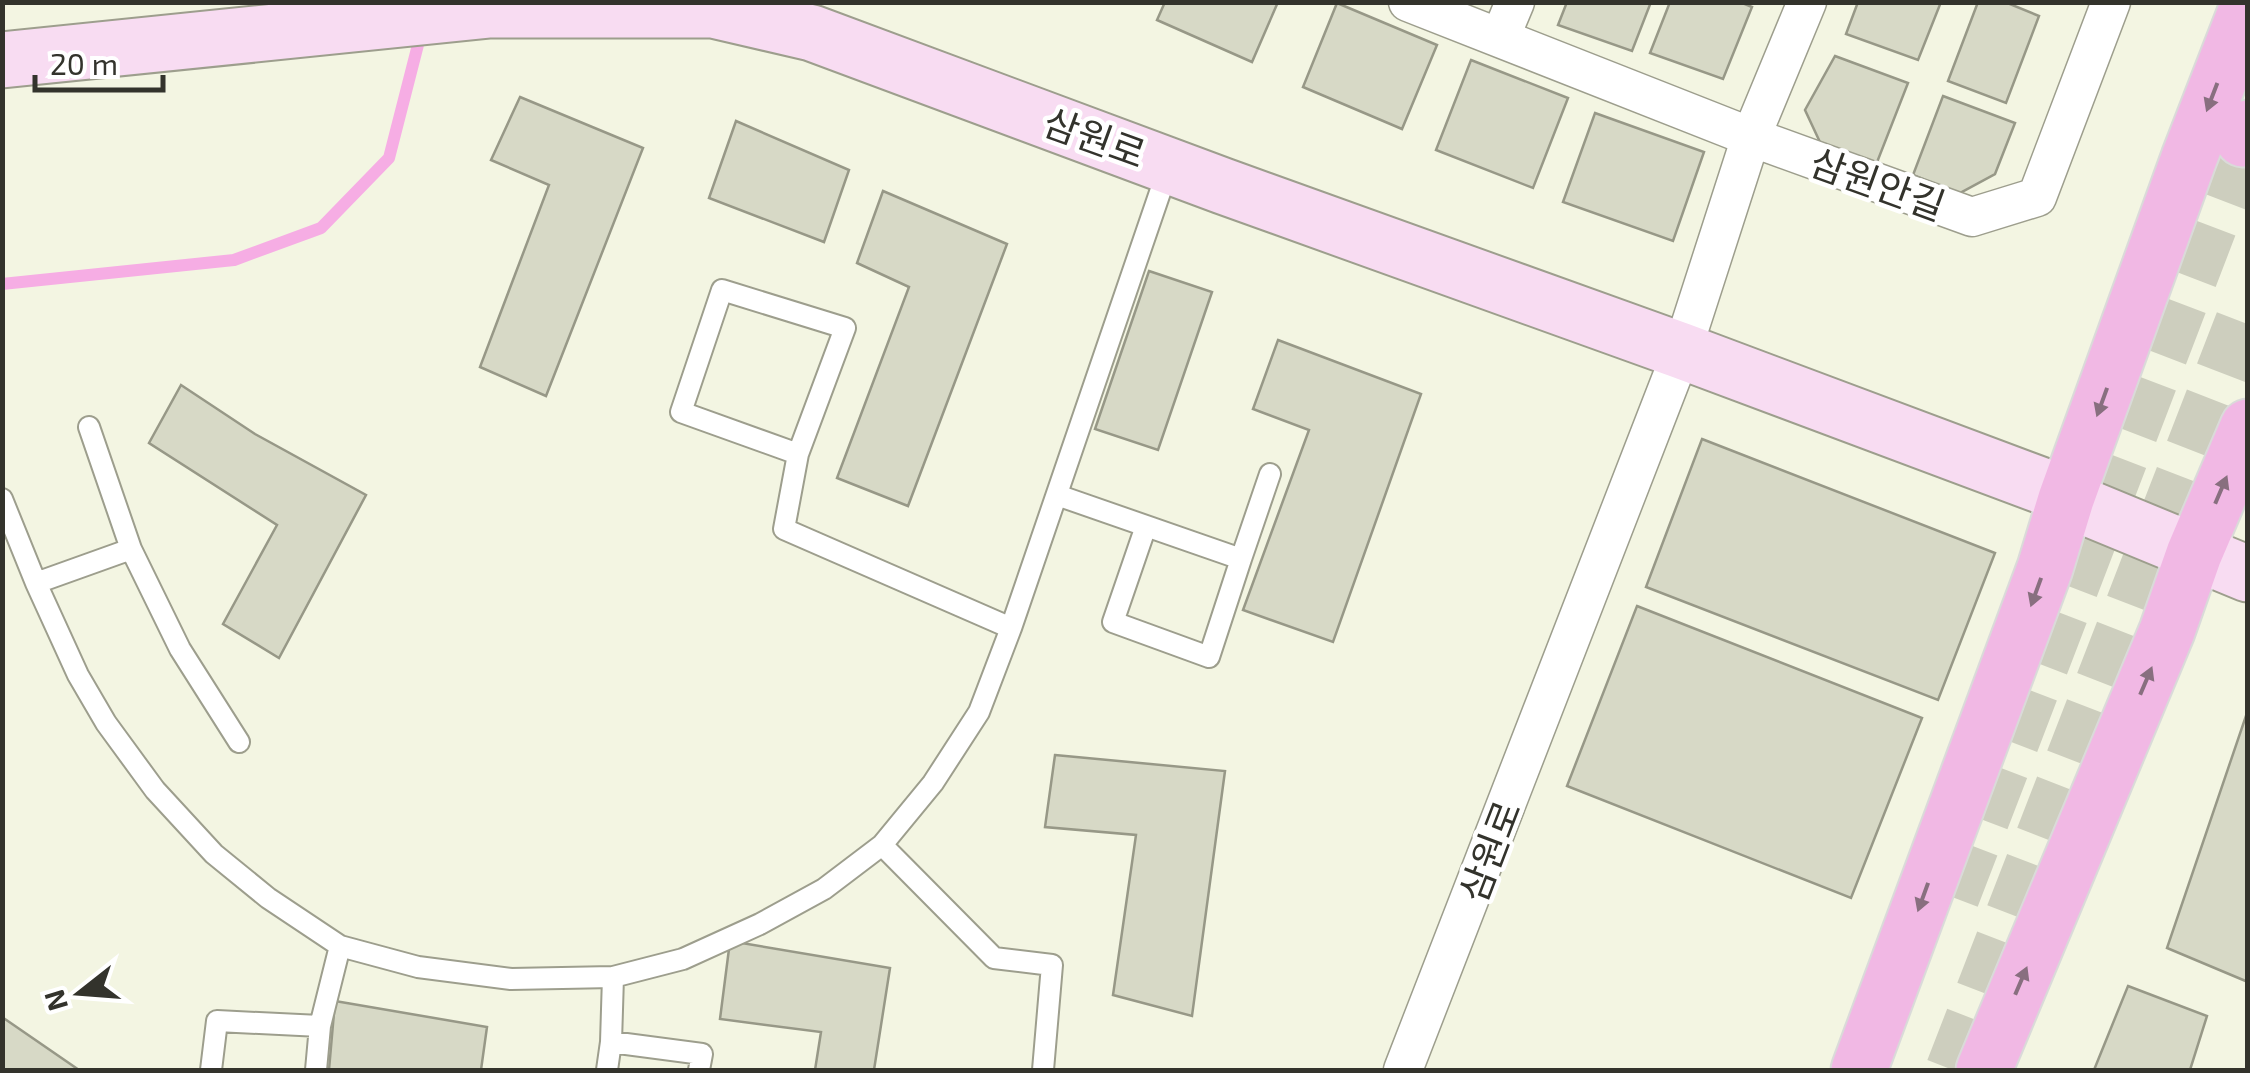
<svg xmlns="http://www.w3.org/2000/svg" width="2250" height="1073" viewBox="0 0 2250 1073" font-family="'Exo 2','Noto Sans KR',sans-serif">
<style>
.lines{fill:none;stroke-linecap:round;stroke-linejoin:round}
.stream{stroke:#f6ade4;stroke-width:12}
.building{fill:#d7d9c6;stroke:#979887;stroke-width:2.5}
.primary-tunnel{stroke:#cdcebe;stroke-width:55;stroke-dasharray:55 28;stroke-linecap:butt}
.lane-casing{stroke:#9d9e8d;stroke-width:24}
.street-casing{stroke:#9d9e8d;stroke-width:41}
.secondary-casing{stroke:#9d9e8d;stroke-width:59}
.primary-casing{stroke:#dadad9;stroke-width:59}
.lane{stroke:#fff;stroke-width:20}
.street{stroke:#fff;stroke-width:38}
.secondary{stroke:#f8dcf2;stroke-width:55}
.primary{stroke:#f1b8e4;stroke-width:55}
.oneway{fill:#886f7f}
.labels{text-anchor:middle;dominant-baseline:central;stroke-width:9;stroke-linejoin:round;paint-order:stroke}
.street-label{font-size:38px;fill:#33332c;stroke:#fff}
</style>
<rect width="100%" height="100%" fill="#f3f5e2"/>
<g class="lines">
<path class="stream" d="M 2,284 L 234,260 L 321,228 L 389,158 L 421,33"/>
</g>
<path class="building" d="M 1165,2 L 1278,2 L 1252,62 L 1157,20 Z
M 1567,2 L 1651,2 L 1632,51 L 1558,25 Z
M 1670,2 L 1740,2 L 1752,7 L 1723,79 L 1650,53 Z
M 1858,2 L 1941,2 L 1918,60 L 1846,34 Z
M 1978,2 L 2005,2 L 2039,16 L 2006,103 L 1948,81 Z
M 1337,3 L 1437,45 L 1402,129 L 1303,87 Z
M 1835,56 L 1908,83 L 1874,170 L 1826,155 L 1805,110 Z
M 1471,60 L 1568,98 L 1533,188 L 1436,150 Z
M 1943,96 L 2015,123 L 1995,174 L 1958,194 L 1913,175 Z
M 520,97 L 643,148 L 546,396 L 480,367 L 549,185 L 491,160 Z
M 1595,113 L 1704,152 L 1673,241 L 1563,202 Z
M 736,121 L 849,170 L 824,242 L 709,198 Z
M 883,191 L 1007,244 L 908,506 L 837,478 L 909,287 L 857,263 Z
M 1149,271 L 1212,292 L 1158,450 L 1095,429 Z
M 1278,340 L 1421,394 L 1333,642 L 1243,610 L 1309,430 L 1253,409 Z
M 181,385 L 255,434 L 366,495 L 279,658 L 223,624 L 277,525 L 149,443 Z
M 1702,439 L 1995,553 L 1938,700 L 1646,587 Z
M 1637,606 L 1922,718 L 1851,898 L 1567,786 Z
M 2248,710 L 2248,982 L 2167,948 Z
M 1055,755 L 1225,771 L 1192,1016 L 1113,995 L 1136,835 L 1045,827 Z
M 730,941 L 890,968 L 874,1070 L 815,1070 L 821,1032 L 720,1019 Z
M 2128,986 L 2207,1016 L 2190,1070 L 2094,1070 Z
M 335,1001 L 487,1027 L 481,1070 L 329,1070 Z
M 2,1017 L 79,1070 L 2,1070 Z"/>
<g class="lines">
<path class="primary-tunnel" d="M 1952,897 L 2243,139
M 1953,1070 L 2248,308"/>
<g class="lane-casing">
<path id="lane" d="M 89,427 L 131,549 L 180,649 L 239,742
M 798,454 L 681,412 L 722,290 L 845,328 L 798,454 L 784,529 L 1011,628
M 1057,495 L 1241,559 L 1209,657 L 1113,622 L 1146,526
M 2,499 L 36,583 L 78,675 L 106,723 L 155,790 L 214,854 L 268,898 L 340,946 L 418,967 L 511,979 L 613,977 L 683,959 L 760,924 L 824,889 L 882,845 L 933,783 L 979,712 L 1011,628 L 1168,169
M 1241,559 L 1270,474
M 36,583 L 131,549
M 882,845 L 994,958 L 1052,965 L 1043,1070
M 611,1042 L 702,1054 L 699,1070
M 211,1070 L 217,1021 L 320,1026
M 316,1070 L 320,1026 L 340,946
M 607,1070 L 611,1042 L 613,977"/>
</g>
<g class="street-casing">
<path id="street" d="M 1408,2 L 1751,137 L 1972,217 L 2037,197 L 2111,2
M 1500,38 L 1515,2
M 1403,1070 L 1682,351 L 1751,137 L 1807,2"/>
</g>
<g class="secondary-casing">
<path id="secondary" d="M 2,60 L 490,10 L 713,10 L 812,33 L 1223,186 L 1682,351 L 2048,488 L 2066,499 L 2248,574"/>
</g>
<g class="primary-casing">
<path id="primary" d="M 2243,139 L 2248,128
M 1859,1070 L 2045,568 L 2066,499 L 2189,158 L 2248,6
M 1984,1070 L 2167,631 L 2194,554 L 2248,427"/>
</g>
<use href="#lane" class="lane"/>
<use href="#street" class="street"/>
<use href="#secondary" class="secondary"/>
<use href="#primary" class="primary"/>
</g>
<defs><path id="oneway-solid" d="M-6-.8H1V-3.2L6.5 0L1 3.2V.8H-6Z" transform="scale(2.5)"/></defs>
<g class="oneway">
<use href="#oneway-solid" transform="translate(2212 97) rotate(111)"/>
<use href="#oneway-solid" transform="translate(2102 402) rotate(110)"/>
<use href="#oneway-solid" transform="translate(2221 490) rotate(-67)"/>
<use href="#oneway-solid" transform="translate(2036 592) rotate(110)"/>
<use href="#oneway-solid" transform="translate(2146 681) rotate(-67)"/>
<use href="#oneway-solid" transform="translate(1923 897) rotate(110)"/>
<use href="#oneway-solid" transform="translate(2021 981) rotate(-67)"/>
</g>
<g class="labels">
<g class="street-label">
<text transform="translate(1095 137) rotate(20)">삼원로</text>
<text transform="translate(1878 183) rotate(20)">삼원안길</text>
<text transform="translate(1489 851) rotate(-69)">삼원로</text>
</g>
</g>
<rect width="2250" height="1073" fill="none" stroke="#33332c" stroke-width="10"/>
<g transform="translate(80 993) rotate(253)" stroke="#ffffff" stroke-width="8" paint-order="stroke">
<path d="M0-8L18 38L0 25L-18 38Z" fill="#33332c"/>
<text y="-15" font-size="28" font-weight="bold" text-anchor="middle" fill="#33332c">N</text>
</g>
<path d="M35 75v15h128v-15" fill="none" stroke="#33332c" stroke-width="5"/>
<text x="50" y="75" font-size="30" fill="#33332c" stroke="#ffffff" stroke-width="8" paint-order="stroke">20 m</text>
</svg>
